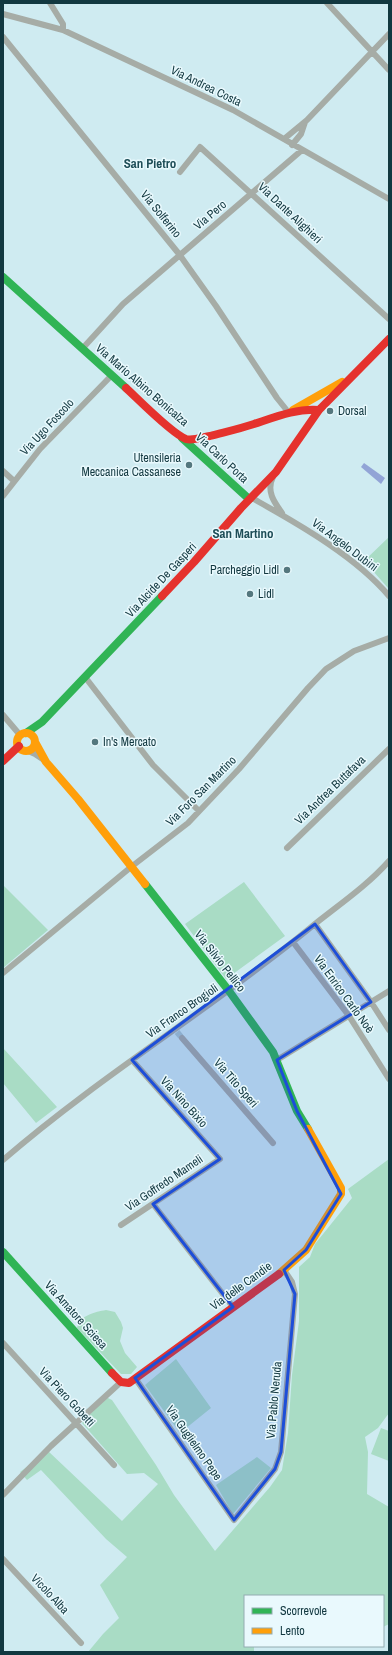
<svg xmlns="http://www.w3.org/2000/svg" width="392" height="1655" viewBox="0 0 392 1655" font-family="'Archivo Narrow',sans-serif">
<style>
.green{fill:#a9dcc5}
.water{fill:#92a4d6}
.lines{fill:none;stroke-linecap:round;stroke-linejoin:round}
.street-tunnel{stroke:#a9c7ce;stroke-width:6;stroke-dasharray:6 3;stroke-linecap:butt}
.street{stroke:#a6aca6;stroke-width:6}
.fast{stroke:#30b455;stroke-width:8}
.slow{stroke:#ff9f0a;stroke-width:8}
.jam{stroke:#e5322d;stroke-width:8}
.marked{fill:#1d4ed8;fill-opacity:0.2;stroke:#1d4ed8;stroke-width:3;stroke-linejoin:round}
.poi-dot{fill:#54777e;stroke:#e9f9fd;stroke-width:1.5}
.labels{text-anchor:middle;dominant-baseline:central;stroke-width:3;stroke-linejoin:round;paint-order:stroke}
.street-label{font-size:12px;fill:#123840;stroke:#e9f9fd}
.poi-label{font-size:12px;fill:#123840;stroke:#e9f9fd;text-anchor:start}
.neighbourhood-label{font-size:13px;font-weight:bold;fill:#1e4d57;stroke:#e9f9fd}
</style>
<rect width="100%" height="100%" fill="#cfebf1"/>
<path class="green" d="M 389,537 L 389,589 L 364,561 Z
M 244,882 L 285,936 L 226,979 L 185,924 Z
M 3,885 L 48,930 L 3,968 Z
M 3,1048 L 57,1107 L 36,1123 L 3,1083 Z
M 389,1159 L 389,1413 L 378,1428 L 365,1437 L 368,1452 L 367,1494 L 389,1507 L 389,1624 L 383,1627 L 383,1596 L 245,1596 L 245,1646 L 254,1646 L 254,1652 L 88,1652 L 103,1634 L 119,1618 L 100,1585 L 127,1557 L 106,1539 L 41,1470 L 27,1480 L 20,1472 L 48,1451 L 122,1521 L 158,1484 L 144,1473 L 127,1474 L 82,1423 L 106,1397 L 112,1400 L 156,1465 L 174,1495 L 215,1551 L 270,1487 L 282,1470 L 288,1433 L 292,1375 L 299,1321 L 299,1267 L 310,1257 L 315,1244 L 352,1198 L 348,1189 Z
M 106,1310 L 115,1312 L 121,1322 L 123,1328 L 120,1341 L 125,1353 L 137,1367 L 131,1374 L 121,1374 L 77,1328 C 80,1315 95,1312 106,1310 Z
M 176,1359 L 211,1408 L 180,1433 L 145,1385 Z
M 381,1428 L 389,1431 L 389,1461 L 371,1454 Z
M 257,1457 L 271,1468 L 233,1514 L 216,1485 Z"/>
<path class="water" d="M 364,463 L 385,478 L 381,484 L 361,467 Z"/>
<g class="lines">
<path class="street-tunnel" d="M 177,1032 L 182,1038"/>
<path class="street" d="M 50,3 L 63,24 L 63,30
M 327,3 L 389,70
M 3,14 L 63,30 L 197,93 L 233,110 L 389,199
M 3,37 L 179,254 L 216,306 L 277,398 L 289,413
M 284,139 L 307,120 L 389,34
M 292,145 L 301,134 L 305,122
M 180,172 L 200,147 L 389,319
M 82,349 L 123,304 L 302,150
M 3,471 L 14,481
M 273,477 C 266,491 274,502 282,513
M 3,496 L 40,449 L 111,376
M 249,499 L 254,499 L 259,502 C 302,526 357,558 389,596
M 85,677 L 153,765 L 199,811
M 3,715 L 20,735
M 26,750 L 35,754 L 44,760
M 287,848 L 389,749
M 315,924 L 371,1002 L 389,1030
M 293,942 L 349,1016 L 389,1079
M 3,973 L 131,867 L 188,823 L 239,769 L 308,688 L 326,669 L 354,651 L 389,638
M 182,1038 L 273,1143
M 277,1060 L 389,991
M 3,1160 C 100,1076 211,1009 310,928 C 337,906 366,887 389,861
M 153,1204 L 233,1307
M 121,1225 L 220,1159 L 132,1060
M 3,1343 L 114,1465
M 135,1378 L 234,1520 L 275,1469 L 281,1452 L 295,1294 L 292,1282 L 284,1270
M 3,1495 L 51,1446 L 121,1382
M 3,1559 L 81,1643"/>
<path class="fast" d="M 3,277 L 126,388
M 182,438 L 249,499
M 26,733 L 42,722 L 162,596
M 145,884 L 229,991 L 273,1052 L 297,1111 L 308,1129
M 3,1252 L 112,1373"/>
<path class="slow" d="M 293,410 L 342,382
M17 742a9 9 0 1 1 18 0a9 9 0 1 1-18 0Z
M 35,742 L 46,762 L 78,799 L 145,884
M 279,1274 L 306,1250 L 341,1194 L 341,1188 L 308,1129"/>
<path class="jam" d="M 126,388 C 138,399 172,434 186,439 C 193,441 203,437 210,436 C 225,432 239,429 254,424 C 275,417 297,408 319,410
M 162,596 L 194,562 L 241,508 L 276,472 L 319,410 L 389,339
M 3,761 L 19,746
M 112,1373 L 121,1382 L 129,1383 L 279,1274"/>
</g>
<path class="marked" d="M 315,924 L 371,1002 L 277,1060 L 297,1111 L 341,1194 L 306,1250 L 284,1270 L 295,1294 L 281,1452 L 275,1469 L 234,1520 L 135,1378 L 233,1307 L 153,1204 L 220,1159 L 132,1060 Z"/>
<g class="poi-dot">
<circle cx="330" cy="411" r="4"/>
<circle cx="189" cy="465" r="4"/>
<circle cx="287" cy="570" r="4"/>
<circle cx="250" cy="594" r="4"/>
<circle cx="95" cy="742" r="4"/>
</g>
<g class="labels">
<g class="street-label">
<text transform="translate(206 86) rotate(26)">Via Andrea Costa</text>
<text transform="translate(290 213) rotate(43)">Via Dante Alighieri</text>
<text transform="translate(161 214) rotate(51)">Via Solferino</text>
<text transform="translate(210 215) rotate(-40)">Via Pero</text>
<text transform="translate(142 385) rotate(41)">Via Mario Albino Bonicalza</text>
<text transform="translate(47 427) rotate(-47)">Via Ugo Foscolo</text>
<text transform="translate(222 458) rotate(43)">Via Carlo Porta</text>
<text transform="translate(345 545) rotate(37)">Via Angelo Dubini</text>
<text transform="translate(161 580) rotate(-47)">Via Alcide De Gasperi</text>
<text transform="translate(330 790) rotate(-44)">Via Andrea Buttafava</text>
<text transform="translate(201 791) rotate(-45)">Via Foro San Martino</text>
<text transform="translate(220 961) rotate(52)">Via Silvio Pellico</text>
<text transform="translate(344 994) rotate(54)">Via Enrico Carlo Noè</text>
<text transform="translate(182 1011) rotate(-35)">Via Franco Brogioli</text>
<text transform="translate(236 1083) rotate(49)">Via Tito Speri</text>
<text transform="translate(184 1102) rotate(48)">Via Nino Bixio</text>
<text transform="translate(164 1183) rotate(-34)">Via Goffredo Mameli</text>
<text transform="translate(241 1286) rotate(-36)">Via delle Candie</text>
<text transform="translate(76 1315) rotate(48)">Via Amatore Sciesa</text>
<text transform="translate(67 1397) rotate(47)">Via Piero Gobetti</text>
<text transform="translate(274 1400) rotate(-85)">Via Pablo Neruda</text>
<text transform="translate(194 1443) rotate(55)">Via Guglielmo Pepe</text>
<text transform="translate(50 1594) rotate(47)">Vicolo Alba</text>
</g>
<g class="poi-label">
<text x="338" y="411">Dorsal</text>
<text x="181" y="458" text-anchor="end">Utensileria<tspan x="181" dy="14">Meccanica Cassanese</tspan></text>
<text x="279" y="570" text-anchor="end">Parcheggio Lidl</text>
<text x="258" y="594">Lidl</text>
<text x="103" y="742">In's Mercato</text>
</g>
<g class="neighbourhood-label">
<text x="150" y="163">San Pietro</text>
<text x="243" y="533">San Martino</text>
</g>
</g>
<rect width="392" height="1655" fill="none" stroke="#123840" stroke-width="8"/>
<rect x="244" y="1595" width="140" height="52" fill="#e9f9fd" stroke="#93acb1"/>
<rect x="252" y="1608" width="20" height="6" fill="#30b455" stroke="#93acb1"/>
<text x="280" y="1615" font-size="12" fill="#123840">Scorrevole</text>
<rect x="252" y="1628" width="20" height="6" fill="#ff9f0a" stroke="#93acb1"/>
<text x="280" y="1635" font-size="12" fill="#123840">Lento</text>
</svg>
